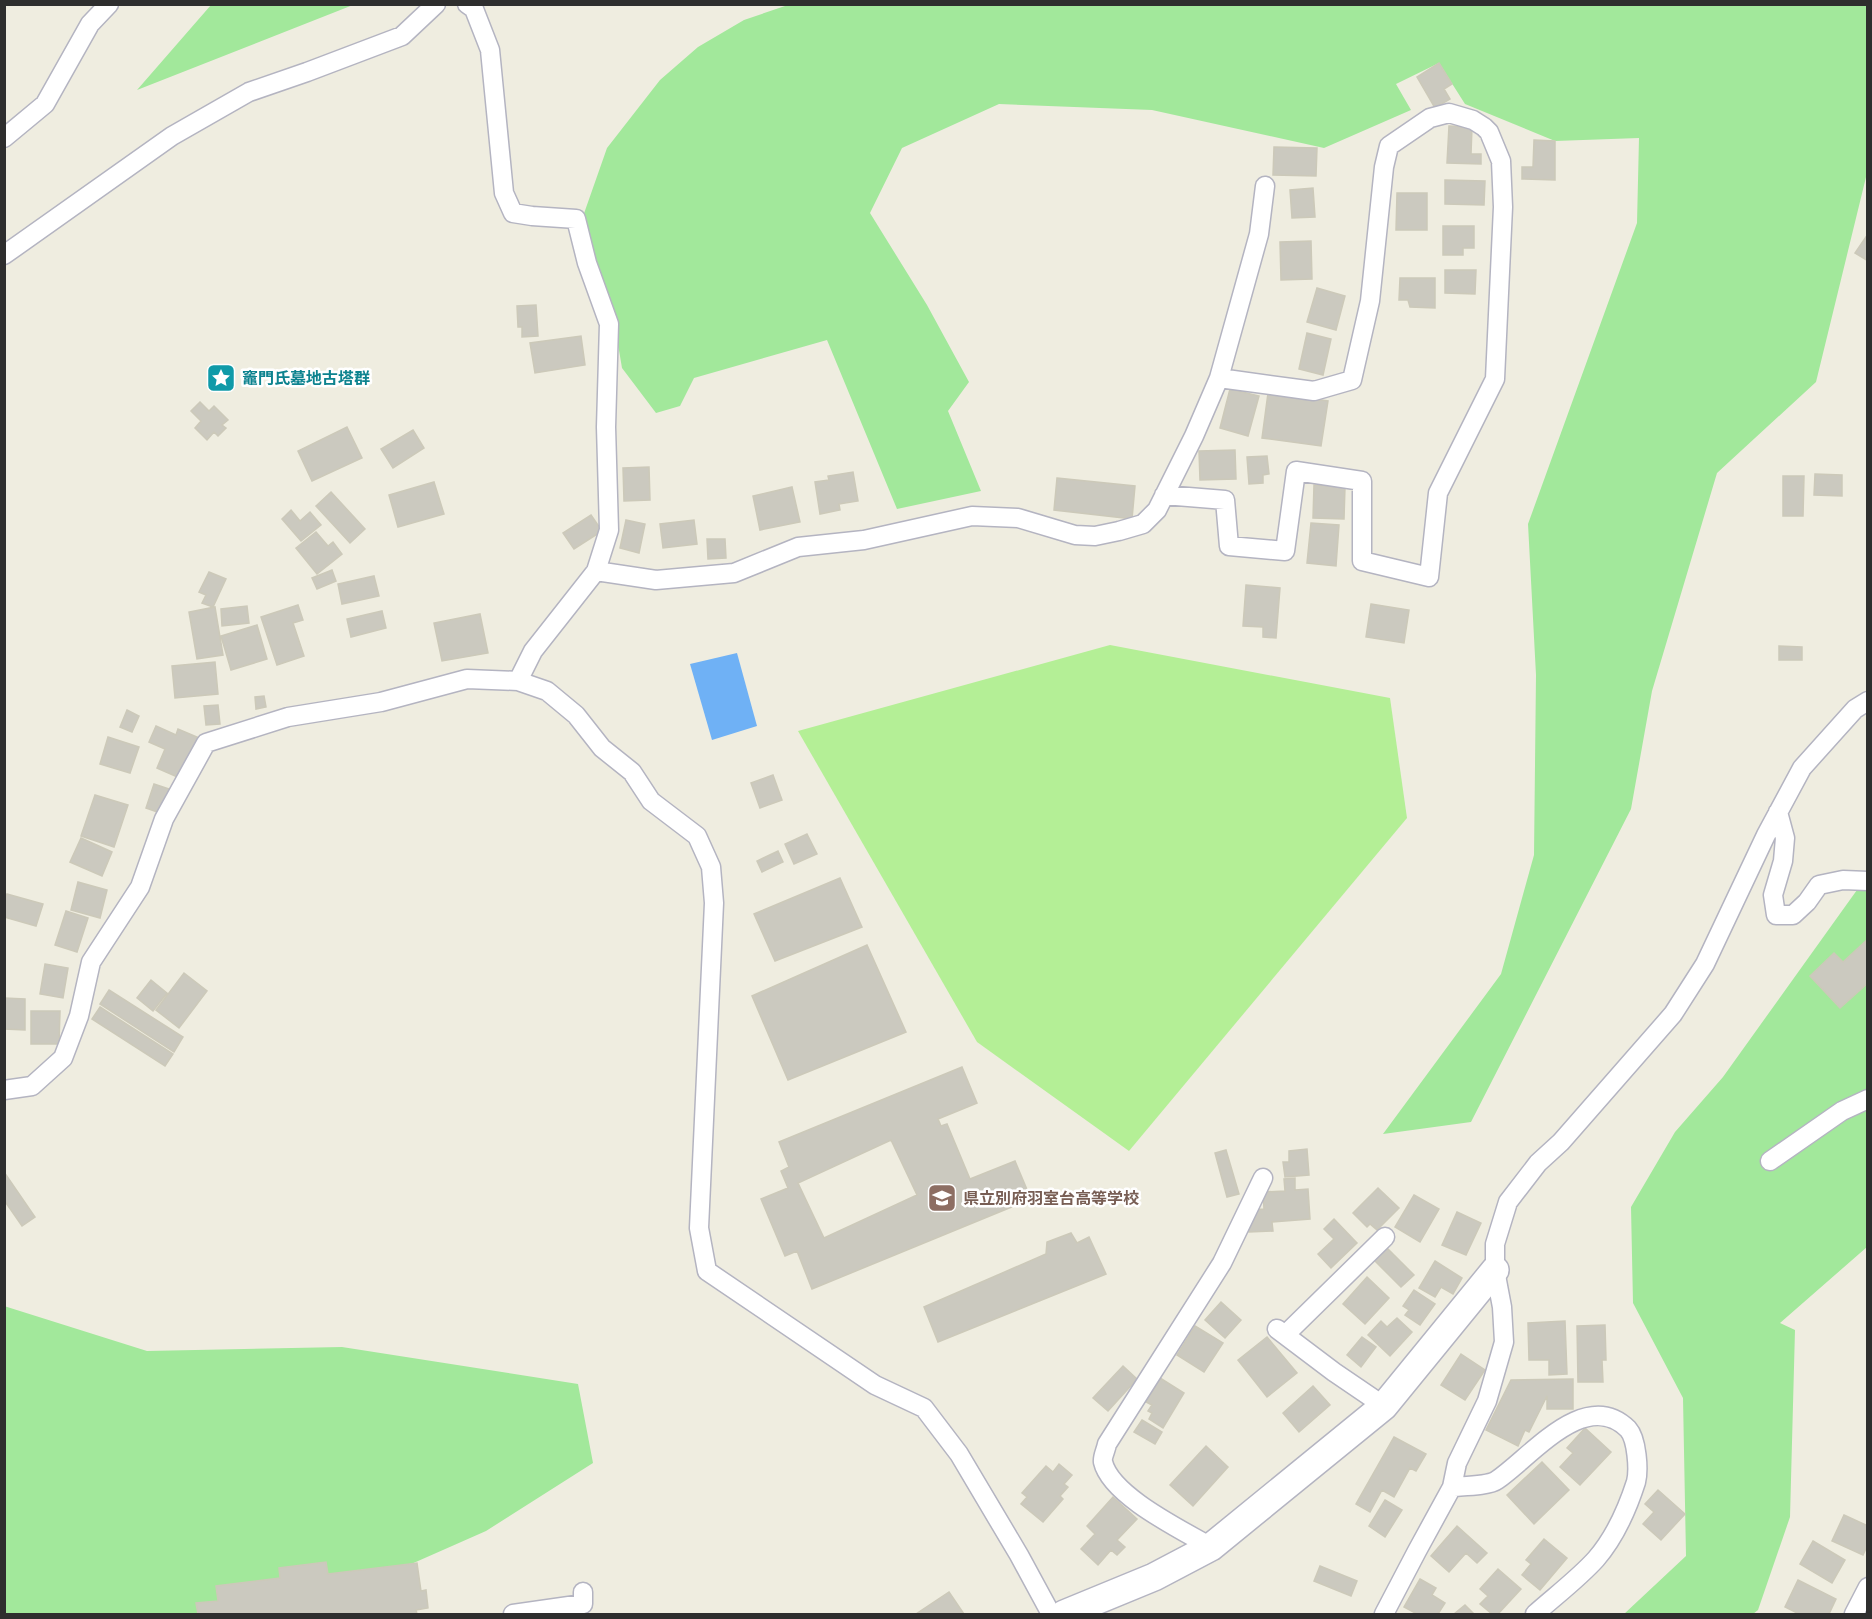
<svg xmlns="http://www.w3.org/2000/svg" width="1872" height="1619" viewBox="0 0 1872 1619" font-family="Quicksand,'Noto Sans JP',sans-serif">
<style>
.green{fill:#a2e89b}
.pitch{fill:#b4ef96}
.water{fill:#6fb1f5}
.building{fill:#cbc9bf;stroke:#ccc9b9;stroke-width:1.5;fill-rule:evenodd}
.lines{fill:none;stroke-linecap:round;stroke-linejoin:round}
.street-casing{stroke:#b4b4c1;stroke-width:21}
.secondary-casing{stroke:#b4b4c1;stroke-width:30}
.street{stroke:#fff;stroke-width:18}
.secondary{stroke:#fff;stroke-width:27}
.labels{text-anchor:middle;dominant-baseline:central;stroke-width:5;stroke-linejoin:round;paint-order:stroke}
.culture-label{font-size:16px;font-weight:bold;fill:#0d838f;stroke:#fff;text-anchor:start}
.education-label{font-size:16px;font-weight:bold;fill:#785e54;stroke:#fff;text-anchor:start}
</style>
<rect width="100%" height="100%" fill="#efede0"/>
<path class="green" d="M 211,5 L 211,4 L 353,5 L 137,90 Z
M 788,5 L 1867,5 L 1867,173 L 1816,382 L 1717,473 L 1652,691 L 1631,809 L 1471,1122 L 1383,1134 L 1501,974 L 1534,855 L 1536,675 L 1528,524 L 1637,223 L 1639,138 L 1555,141 L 1465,104 L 1439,63 L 1396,84 L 1411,110 L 1324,148 L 1152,110 L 999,104 L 902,148 L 870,213 L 927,305 L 969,382 L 948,411 L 981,491 L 897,509 L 827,340 L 694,378 L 680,406 L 656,413 L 622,368 L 610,297 L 591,256 L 581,222 L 607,148 L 660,80 L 698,47 L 744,20 Z
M 1867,876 L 1867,1247 L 1780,1323 L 1795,1330 L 1790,1517 L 1758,1610 L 1753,1614 L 1624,1614 L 1686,1556 L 1683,1398 L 1633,1303 L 1631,1207 L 1675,1132 L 1723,1077 Z
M 4,1306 L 147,1351 L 342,1347 L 578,1384 L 593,1463 L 486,1531 L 298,1614 L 5,1614 Z"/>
<path class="pitch" d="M 1110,645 L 1390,698 L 1407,818 L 1129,1151 L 977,1042 L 798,731 Z"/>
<path class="water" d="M 737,653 L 757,726 L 712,740 L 690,664 Z"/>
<path class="building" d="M 1439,63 L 1452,84 L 1444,89 L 1450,99 L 1435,108 L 1417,77 Z
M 1449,126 L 1472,127 L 1471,154 L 1481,154 L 1481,164 L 1447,163 Z
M 1534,140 L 1555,141 L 1555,180 L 1522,179 L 1522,167 L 1533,167 Z
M 1274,147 L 1317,148 L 1316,176 L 1273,175 Z
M 1445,180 L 1485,181 L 1484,205 L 1445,204 Z
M 1313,188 L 1315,217 L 1292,218 L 1290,190 Z
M 1397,193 L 1427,193 L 1427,230 L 1396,230 Z
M 1443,226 L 1474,226 L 1474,248 L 1463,248 L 1463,255 L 1443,255 Z
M 1868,234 L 1868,261 L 1855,253 Z
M 1311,241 L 1312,279 L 1281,280 L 1280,242 Z
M 1445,270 L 1476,270 L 1475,294 L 1445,293 Z
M 1400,278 L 1435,278 L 1435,308 L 1410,307 L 1408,300 L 1399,300 Z
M 1317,288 L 1345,296 L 1336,330 L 1307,322 Z
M 536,305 L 538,336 L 522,337 L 522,327 L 518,327 L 517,306 Z
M 1307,333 L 1331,339 L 1323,375 L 1299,369 Z
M 581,336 L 585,365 L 535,373 L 530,343 Z
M 1230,389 L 1259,396 L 1248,436 L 1220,428 Z
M 1268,393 L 1328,401 L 1321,446 L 1262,438 Z
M 200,402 L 209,411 L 214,406 L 228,420 L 222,425 L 226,428 L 218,436 L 214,432 L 207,440 L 195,428 L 201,421 L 191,411 Z
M 347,427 L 362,458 L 312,481 L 298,451 Z
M 413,430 L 424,448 L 393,468 L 381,449 Z
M 1235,450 L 1236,479 L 1200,480 L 1199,451 Z
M 1267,456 L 1269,474 L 1263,475 L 1263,483 L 1249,484 L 1247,457 Z
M 649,467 L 650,500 L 624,501 L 623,468 Z
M 853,472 L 858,501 L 839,504 L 840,510 L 820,514 L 815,482 L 829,480 L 828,476 Z
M 1815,474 L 1842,475 L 1842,496 L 1814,495 Z
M 1783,476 L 1804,476 L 1803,516 L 1783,516 Z
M 1057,478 L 1135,486 L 1132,519 L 1054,510 Z
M 434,482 L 444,514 L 398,527 L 389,495 Z
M 1314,485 L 1345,487 L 1344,519 L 1313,518 Z
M 792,487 L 800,522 L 760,530 L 753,496 Z
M 331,492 L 365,529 L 350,543 L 316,506 Z
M 291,510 L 300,521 L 310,512 L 321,525 L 301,541 L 282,519 Z
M 591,515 L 602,531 L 574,549 L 563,533 Z
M 626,520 L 645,524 L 639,553 L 620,548 Z
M 694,520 L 697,544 L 663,548 L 660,524 Z
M 1311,523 L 1339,525 L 1336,566 L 1307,563 Z
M 316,532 L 328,546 L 333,542 L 342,554 L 317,574 L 296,548 Z
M 707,539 L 725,539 L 726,558 L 708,559 Z
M 332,570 L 336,581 L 317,589 L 312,578 Z
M 209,572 L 226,579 L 213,607 L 202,603 L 206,595 L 199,592 Z
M 374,576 L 379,596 L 342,604 L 338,584 Z
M 1246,585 L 1280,588 L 1276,638 L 1263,637 L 1263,627 L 1243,626 Z
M 1371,604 L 1409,610 L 1404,643 L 1366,637 Z
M 298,605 L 303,620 L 293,623 L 304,656 L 277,665 L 261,617 Z
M 247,606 L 249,623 L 222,626 L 221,609 Z
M 215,607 L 223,655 L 197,659 L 189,612 Z
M 382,611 L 386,628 L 351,637 L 347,619 Z
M 480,614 L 488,653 L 442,661 L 434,623 Z
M 257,625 L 267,659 L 231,670 L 221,636 Z
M 1779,646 L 1802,647 L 1802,660 L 1779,660 Z
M 215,662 L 218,694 L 175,698 L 172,666 Z
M 264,696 L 266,707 L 256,709 L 255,697 Z
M 218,705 L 220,724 L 206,725 L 204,706 Z
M 127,710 L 139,716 L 132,732 L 120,727 Z
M 156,726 L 176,735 L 178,729 L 199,738 L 182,779 L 157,768 L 165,749 L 149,742 Z
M 108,737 L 139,747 L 130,773 L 100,764 Z
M 773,775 L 782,800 L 760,808 L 751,783 Z
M 154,784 L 172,790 L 163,814 L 146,808 Z
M 95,795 L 128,805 L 114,847 L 81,836 Z
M 807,834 L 817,854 L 794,864 L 785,844 Z
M 81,838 L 112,852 L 102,876 L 70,862 Z
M 778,851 L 783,862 L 762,872 L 757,861 Z
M 840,878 L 862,927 L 775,961 L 754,914 Z
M 78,882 L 107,890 L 100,918 L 71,910 Z
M 7,894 L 43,904 L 36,926 L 4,917 L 4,901 Z
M 66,911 L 88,918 L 77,952 L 55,945 Z
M 1868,939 L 1868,983 L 1840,1008 L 1810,976 L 1834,953 L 1843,962 Z
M 867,945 L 906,1032 L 788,1080 L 752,996 Z
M 45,964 L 68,968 L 63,998 L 40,994 Z
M 184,973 L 207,991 L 179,1028 L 156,1010 Z
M 151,980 L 167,993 L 153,1011 L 137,998 Z
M 109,990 L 183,1037 L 174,1052 L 100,1004 Z
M 4,998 L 25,999 L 25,1030 L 4,1029 Z
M 100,1007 L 173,1054 L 165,1066 L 92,1019 Z
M 31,1011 L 60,1011 L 59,1044 L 31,1044 Z
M 962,1067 L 977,1103 L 938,1119 L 941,1126 L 947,1124 L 970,1179 L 1015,1161 L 1031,1199 L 812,1289 L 797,1251 L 785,1256 L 761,1199 L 788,1188 L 781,1171 L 789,1167 L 779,1142 ZM 891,1140 L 917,1195 L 824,1238 L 798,1183 Z
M 1307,1149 L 1309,1175 L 1285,1177 L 1283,1162 L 1289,1162 L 1289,1151 Z
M 1226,1150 L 1239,1194 L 1227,1197 L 1215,1153 Z
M 4,1172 L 35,1217 L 22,1226 L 4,1200 Z
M 1295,1178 L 1295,1190 L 1308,1189 L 1310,1219 L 1272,1222 L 1273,1231 L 1249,1232 L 1248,1220 L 1254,1220 L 1253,1210 L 1264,1209 L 1263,1192 L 1285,1191 L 1284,1179 Z
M 1378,1188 L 1399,1208 L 1377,1230 L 1370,1224 L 1367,1227 L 1353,1213 Z
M 1414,1195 L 1439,1209 L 1420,1242 L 1395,1227 Z
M 1457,1212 L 1481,1223 L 1466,1255 L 1442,1245 Z
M 1334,1219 L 1357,1243 L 1331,1268 L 1318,1254 L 1334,1239 L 1324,1229 Z
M 1071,1233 L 1077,1243 L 1089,1237 L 1106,1274 L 938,1342 L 924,1307 L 1046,1254 L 1047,1242 Z
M 1387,1248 L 1414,1275 L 1401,1287 L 1375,1261 Z
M 1435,1261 L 1462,1278 L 1453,1294 L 1441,1287 L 1435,1297 L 1419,1288 Z
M 1367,1277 L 1389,1298 L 1365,1324 L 1343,1304 Z
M 1414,1290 L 1435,1304 L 1420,1325 L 1405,1315 L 1409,1310 L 1403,1306 Z
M 1221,1302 L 1241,1320 L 1225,1338 L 1205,1320 Z
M 1397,1318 L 1412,1332 L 1390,1356 L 1368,1335 L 1381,1321 L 1387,1327 Z
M 1565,1321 L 1567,1374 L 1549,1375 L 1549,1360 L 1529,1360 L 1528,1323 Z
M 1605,1325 L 1606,1360 L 1602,1360 L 1603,1382 L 1578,1382 L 1577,1326 Z
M 1195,1326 L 1223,1343 L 1204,1372 L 1177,1355 Z
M 1267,1337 L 1297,1373 L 1267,1397 L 1238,1360 Z
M 1362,1337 L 1376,1347 L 1361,1367 L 1347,1355 Z
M 1461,1354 L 1485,1370 L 1465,1400 L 1441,1385 Z
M 1123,1366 L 1137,1379 L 1108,1411 L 1093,1398 Z
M 1160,1378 L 1184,1393 L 1163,1428 L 1149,1419 L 1152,1413 L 1148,1411 L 1152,1405 L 1146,1402 Z
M 1573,1379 L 1573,1409 L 1547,1409 L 1547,1396 L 1529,1432 L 1525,1430 L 1518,1446 L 1486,1430 L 1511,1380 Z
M 1313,1386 L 1330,1405 L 1299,1432 L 1283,1413 Z
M 1142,1420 L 1162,1432 L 1155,1444 L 1134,1432 Z
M 1585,1428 L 1611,1452 L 1580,1485 L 1560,1467 L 1573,1453 L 1567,1448 Z
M 1394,1437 L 1426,1454 L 1416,1471 L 1410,1468 L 1394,1497 L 1382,1490 L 1370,1512 L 1356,1504 Z
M 1206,1446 L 1228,1467 L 1193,1506 L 1170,1485 Z
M 1542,1462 L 1569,1490 L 1534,1524 L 1507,1495 Z
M 1059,1464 L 1072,1475 L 1064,1484 L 1068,1487 L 1060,1496 L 1063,1499 L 1043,1522 L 1021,1504 L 1027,1497 L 1022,1493 L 1046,1466 L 1053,1472 Z
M 1658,1490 L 1685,1514 L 1661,1540 L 1643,1524 L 1654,1512 L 1645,1504 Z
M 1113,1497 L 1137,1519 L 1117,1540 L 1125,1547 L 1117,1555 L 1111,1550 L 1098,1565 L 1081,1549 L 1095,1534 L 1087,1526 Z
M 1385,1500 L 1402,1510 L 1385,1537 L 1369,1526 Z
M 1844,1515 L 1868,1526 L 1868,1544 L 1863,1555 L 1832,1541 Z
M 1457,1526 L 1487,1553 L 1477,1563 L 1466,1553 L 1449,1572 L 1431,1556 Z
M 1544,1539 L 1567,1558 L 1540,1590 L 1522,1575 L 1531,1564 L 1526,1560 Z
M 1813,1541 L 1845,1560 L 1832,1583 L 1800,1564 Z
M 326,1562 L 328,1574 L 417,1563 L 421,1591 L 426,1590 L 428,1608 L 416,1610 L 417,1614 L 198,1614 L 196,1603 L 218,1601 L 216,1586 L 280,1578 L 279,1568 Z
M 1320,1566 L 1357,1581 L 1351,1596 L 1314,1581 Z
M 1498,1569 L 1521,1589 L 1498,1614 L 1492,1614 L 1480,1604 L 1488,1596 L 1480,1589 Z
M 1420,1579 L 1436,1588 L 1432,1595 L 1445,1603 L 1438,1614 L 1417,1614 L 1404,1607 Z
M 1798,1580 L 1836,1599 L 1829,1614 L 1799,1614 L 1785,1607 Z
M 949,1592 L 964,1614 L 916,1614 Z
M 1465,1605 L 1474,1614 L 1454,1614 Z"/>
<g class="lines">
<g class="street-casing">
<path id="street" d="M 467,4 L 474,9 L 490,50 L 504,193 L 513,213 L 532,216 L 576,219 L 587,263 L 609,324 L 606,427 L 609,530 L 596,571 L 533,651 L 518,681
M 4,138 L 45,104 L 90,24 L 109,4
M 4,255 L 172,136 L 249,92 L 307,72 L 402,36 L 436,4
M 1164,495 L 1225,500 L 1229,546 L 1285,551 L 1296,471 L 1362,481 L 1362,561 L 1429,577 L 1438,493 L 1495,379 L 1503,207 L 1501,161 L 1489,132 L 1484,127 L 1473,120 L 1449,113 L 1430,118 L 1389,146 L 1384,167 L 1370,301 L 1352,380 L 1314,391 L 1219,378
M 596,571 L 656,580 L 734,573 L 798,547 L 864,540 L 972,516 L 1018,518 L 1075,535 L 1095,536 L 1119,531 L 1143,524 L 1157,510 L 1194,436 L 1219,378 L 1259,234 L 1265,186
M 1778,812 L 1785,838 L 1783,861 L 1773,895 L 1776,915 L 1793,915 L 1807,902 L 1819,885 L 1843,880 L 1868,881
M 4,1090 L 32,1086 L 63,1058 L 79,1016 L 91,962 L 140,887 L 164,819 L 206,743 L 288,717 L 381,702 L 467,679 L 518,681 L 547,691 L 576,715 L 602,748 L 632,772 L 651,801 L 697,836 L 711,867 L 714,903 L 699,1228 L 707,1271 L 875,1385 L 924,1408 L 959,1454 L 1019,1555 L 1051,1614
M 1770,1161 L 1842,1111 L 1868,1099
M 1277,1329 L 1334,1372 L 1384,1406
M 1285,1335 L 1385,1237
M 1452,1487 C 1463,1486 1489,1486 1497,1480 C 1531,1457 1585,1387 1628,1429 C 1637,1439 1639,1470 1636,1482 C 1627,1510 1615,1537 1596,1559 C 1579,1578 1554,1597 1535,1614
M 1211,1547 C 1182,1530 1111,1496 1103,1462 C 1102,1457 1106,1450 1107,1444 L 1222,1263 L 1263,1178
M 513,1614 L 583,1604 L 583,1592
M 1384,1614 L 1417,1551 L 1452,1487 L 1457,1463 L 1487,1401 L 1504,1342 L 1502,1307 L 1495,1270 L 1495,1244 L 1508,1202 L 1538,1163 L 1561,1142 L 1673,1014 L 1705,964 L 1766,835 L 1802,768 L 1855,709 L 1868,701
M 1854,1614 L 1868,1587"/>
</g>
<g class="secondary-casing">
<path id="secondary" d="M 1064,1614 L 1154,1577 L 1211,1547 L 1384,1406 L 1495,1270"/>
</g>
<use href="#street" class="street"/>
<use href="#secondary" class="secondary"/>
</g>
<defs>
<g id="sight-square" transform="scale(1.5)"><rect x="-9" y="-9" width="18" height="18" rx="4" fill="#0f9aa8" stroke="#fff"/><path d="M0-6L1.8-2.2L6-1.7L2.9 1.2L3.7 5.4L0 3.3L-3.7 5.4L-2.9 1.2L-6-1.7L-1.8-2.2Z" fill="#fff"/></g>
<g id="school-square" transform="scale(1.5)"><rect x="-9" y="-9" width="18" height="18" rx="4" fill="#8d6e63" stroke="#fff"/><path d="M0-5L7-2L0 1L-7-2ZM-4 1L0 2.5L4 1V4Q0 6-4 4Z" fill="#fff"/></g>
</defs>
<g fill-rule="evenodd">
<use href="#sight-square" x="221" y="378"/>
<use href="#school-square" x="942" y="1198"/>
</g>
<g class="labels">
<g class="culture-label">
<text x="242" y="378">竈門氏墓地古塔群</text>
</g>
<g class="education-label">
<text x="963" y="1198">県立別府羽室台高等学校</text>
</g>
</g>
<rect width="1872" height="1619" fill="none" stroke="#2e2e2e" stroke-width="12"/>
</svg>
